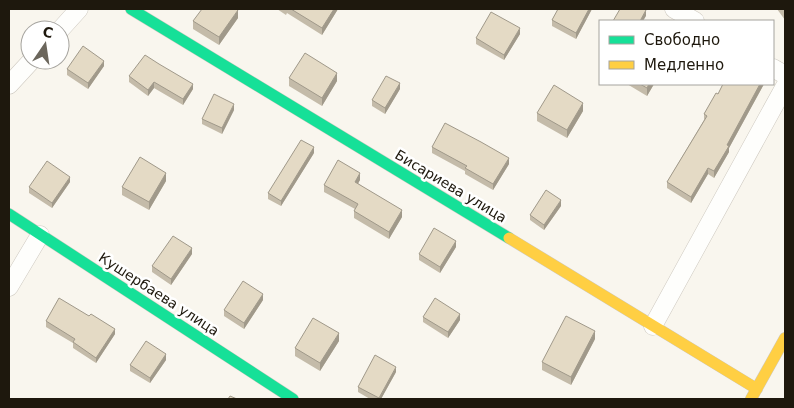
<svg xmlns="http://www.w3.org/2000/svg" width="794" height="408" viewBox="0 0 794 408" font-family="'DejaVu Sans',sans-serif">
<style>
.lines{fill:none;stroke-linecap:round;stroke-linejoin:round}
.street-casing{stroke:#cec9c0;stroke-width:19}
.fast-casing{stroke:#cec9c0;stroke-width:12}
.slow-casing{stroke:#cec9c0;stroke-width:12}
.street{stroke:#fefefc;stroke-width:18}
.fast{stroke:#16e098;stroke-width:11}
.slow{stroke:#ffcf43;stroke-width:11}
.wall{fill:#c4bba9}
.shaded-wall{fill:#a0998a}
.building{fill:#e4dac5;stroke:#a0998a}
.labels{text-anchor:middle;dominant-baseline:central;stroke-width:5;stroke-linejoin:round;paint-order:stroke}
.street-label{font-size:14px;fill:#1e180d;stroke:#fff}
</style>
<rect width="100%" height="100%" fill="#f9f6ee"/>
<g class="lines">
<g class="street-casing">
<path id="street" d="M 674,9 L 695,21
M 60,30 L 79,9
M 773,68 L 785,75
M 9,85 L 32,60
M 9,287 L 40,235
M 653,326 L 785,86"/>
</g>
<g class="fast-casing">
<path id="fast" d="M 131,9 L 509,238
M 9,214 L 293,399"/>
</g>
<g class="slow-casing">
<path id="slow" d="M 509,238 L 757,389
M 751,399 L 785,338"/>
</g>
<use href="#street" class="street"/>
<use href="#fast" class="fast"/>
<use href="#slow" class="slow"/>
</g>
<path class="wall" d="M 277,9 L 338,9 L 322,35 L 287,13 L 286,15 Z
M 558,9 L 592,9 L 576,39 L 552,26 L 552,20 Z
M 777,9 L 785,9 L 785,20 Z
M 238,18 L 219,45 L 193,29 L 193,21 Z
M 520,34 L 504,60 L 476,44 L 476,38 Z
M 104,66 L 88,89 L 67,75 L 67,69 Z
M 129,76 L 193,89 L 183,105 L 154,88 L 148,96 L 129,82 Z
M 289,78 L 337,81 L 322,106 L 289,86 Z
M 627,84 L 654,84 L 647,96 Z
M 723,84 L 764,84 L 729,148 L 729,152 L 714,178 L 708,174 L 691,203 L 667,188 L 667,182 L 704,120 L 704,114 L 718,94 Z
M 400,89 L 385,114 L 372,106 L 372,100 Z
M 234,110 L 222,134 L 202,124 L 202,119 Z
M 583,111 L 567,138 L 537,121 L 537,113 Z
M 432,147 L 509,164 L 493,190 L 465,174 L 465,171 L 432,153 Z
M 314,153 L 281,206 L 268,199 L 268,193 Z
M 360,180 L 358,183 L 402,217 L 389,239 L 354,218 L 354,211 L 355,209 L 324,192 L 324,185 Z
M 166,181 L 149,210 L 122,195 L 122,187 Z
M 70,182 L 52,208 L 29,193 L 29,187 Z
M 561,206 L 544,230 L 530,220 L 530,215 Z
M 456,247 L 440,273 L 419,260 L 419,254 Z
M 192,254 L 171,285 L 152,272 L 152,266 Z
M 263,300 L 244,329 L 224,316 L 224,310 Z
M 423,317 L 460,320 L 448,338 L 423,322 Z
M 46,321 L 115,334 L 96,363 L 73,348 L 73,343 L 46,327 Z
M 595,339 L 571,385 L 542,370 L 542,362 Z
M 339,341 L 320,371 L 295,356 L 295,348 Z
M 166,360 L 150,383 L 130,371 L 130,365 Z
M 396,372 L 381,399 L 370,399 L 358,392 L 358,387 Z"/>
<path class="shaded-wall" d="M 334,9 L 338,9 L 322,35 L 322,28 Z
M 589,9 L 592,9 L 576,39 L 576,33 Z
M 238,10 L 238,18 L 219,45 L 219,37 Z
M 646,10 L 646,16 L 643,21 L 640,21 Z
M 520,28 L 520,34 L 504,60 L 504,55 Z
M 104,61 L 104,66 L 88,89 L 88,83 Z
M 337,73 L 337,81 L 322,106 L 322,98 Z
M 154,82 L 154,88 L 148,96 L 148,90 Z
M 400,83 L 400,89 L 385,114 L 385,108 Z
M 193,84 L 193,89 L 183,105 L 183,99 Z
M 649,84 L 654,84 L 647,96 L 647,88 Z
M 760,84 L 764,84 L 729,148 L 729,152 L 714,178 L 714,171 L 727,145 Z
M 583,103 L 583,111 L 567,138 L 567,130 Z
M 234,104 L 234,110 L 222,134 L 222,128 Z
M 314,147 L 314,153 L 281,206 L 281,201 Z
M 509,158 L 509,164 L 493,190 L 493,184 Z
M 708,168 L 708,174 L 691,203 L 691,197 Z
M 166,173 L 166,181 L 149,210 L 149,202 Z
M 360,173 L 360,180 L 355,189 L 355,182 Z
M 70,177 L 70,182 L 52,208 L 52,203 Z
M 561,200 L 561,206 L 544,230 L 544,225 Z
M 402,210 L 402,217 L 389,239 L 389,232 Z
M 456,241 L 456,247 L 440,273 L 440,267 Z
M 192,248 L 192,254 L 171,285 L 171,279 Z
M 263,294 L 263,300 L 244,329 L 244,323 Z
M 460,314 L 460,320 L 448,338 L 448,332 Z
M 115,329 L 115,334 L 96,363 L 96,358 Z
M 595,331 L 595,339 L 571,385 L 571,377 Z
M 339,333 L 339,341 L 320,371 L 320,363 Z
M 166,354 L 166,360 L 150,383 L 150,378 Z
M 396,367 L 396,372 L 381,399 L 379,399 Z"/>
<path class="building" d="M 202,9 L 236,9 L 238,10 L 219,37 L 193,21 Z
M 291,9 L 334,9 L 322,28 Z
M 558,9 L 589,9 L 576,33 L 552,20 Z
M 620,9 L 644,9 L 646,10 L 640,21 L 613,21 Z
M 491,12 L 520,28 L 504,55 L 476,38 Z
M 83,46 L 104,61 L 88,83 L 67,69 Z
M 305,53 L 337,73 L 322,98 L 289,78 Z
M 145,55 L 159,64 L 193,84 L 183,99 L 154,82 L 148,90 L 129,76 Z
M 386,76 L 400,83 L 385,108 L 372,100 Z
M 640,84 L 649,84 L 647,88 Z
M 723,84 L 760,84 L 727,145 L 729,146 L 714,171 L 708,168 L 691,197 L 667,182 L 707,116 L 704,114 L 716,93 L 718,94 Z
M 554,85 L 583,103 L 567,130 L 537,113 Z
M 214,94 L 234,104 L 222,128 L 202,119 Z
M 445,123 L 481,142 L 509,158 L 493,184 L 465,168 L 467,166 L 432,147 Z
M 301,140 L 314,147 L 281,201 L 268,193 Z
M 140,157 L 166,173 L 149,202 L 122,187 Z
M 338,160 L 360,173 L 355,182 L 402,210 L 389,232 L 354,211 L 358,204 L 324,185 Z
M 47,161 L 70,177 L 52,203 L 29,187 Z
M 546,190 L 561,200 L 544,225 L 530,215 Z
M 434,228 L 456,241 L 440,267 L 419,254 Z
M 173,236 L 192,248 L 171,279 L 152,266 Z
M 243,281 L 263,294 L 244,323 L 224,310 Z
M 59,298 L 89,316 L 91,314 L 115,329 L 96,358 L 73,342 L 75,339 L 46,321 Z
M 435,298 L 460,314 L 448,332 L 423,317 Z
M 566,316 L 595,331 L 571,377 L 542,362 Z
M 313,318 L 339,333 L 320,363 L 295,348 Z
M 146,341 L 166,354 L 150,378 L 130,365 Z
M 375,355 L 396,367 L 379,398 L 358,387 Z
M 230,396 L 237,399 L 228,399 Z"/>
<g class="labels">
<g class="street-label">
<text transform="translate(451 186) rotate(31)">Бисариева улица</text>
<text transform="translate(159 294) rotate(33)">Кушербаева улица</text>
</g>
</g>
<rect width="794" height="408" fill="none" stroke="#1e180d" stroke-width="20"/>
<rect x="599" y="20" width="175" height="65" fill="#ffffff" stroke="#a5a39e"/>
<rect x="609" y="36" width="25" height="8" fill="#16e098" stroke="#a5a39e"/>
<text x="644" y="45" font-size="15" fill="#1e180d">Свободно</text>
<rect x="609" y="61" width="25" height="8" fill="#ffcf43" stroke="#a5a39e"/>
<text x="644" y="70" font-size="15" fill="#1e180d">Медленно</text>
<g transform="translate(45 45) rotate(13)"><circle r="24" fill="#ffffff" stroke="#a5a39e"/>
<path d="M0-4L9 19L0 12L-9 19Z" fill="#6b665c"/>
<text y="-8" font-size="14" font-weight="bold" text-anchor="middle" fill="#1e180d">С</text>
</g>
</svg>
